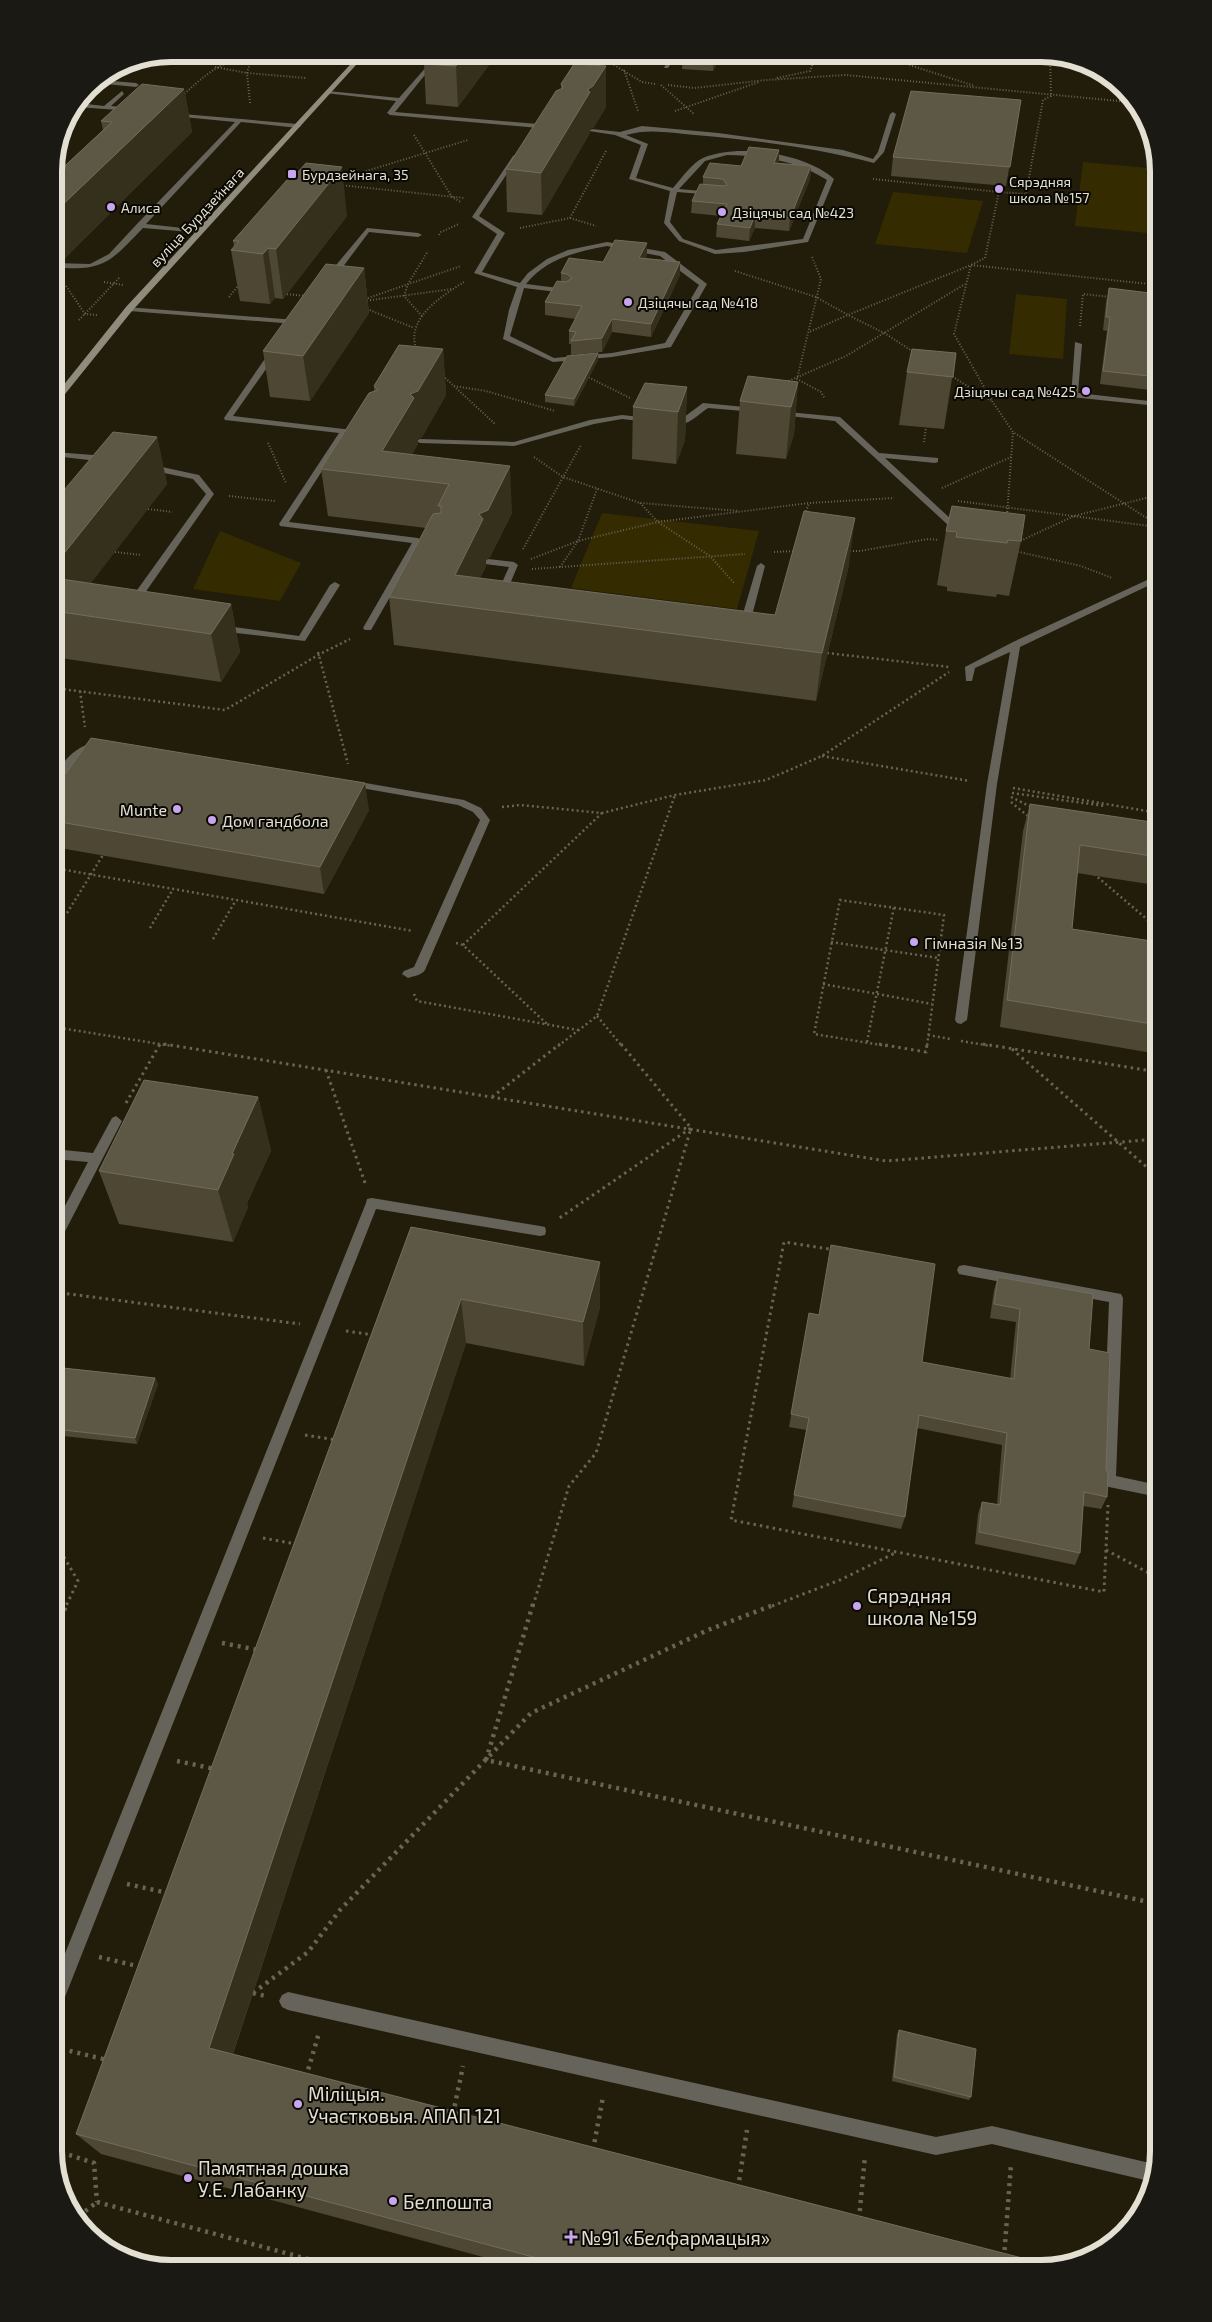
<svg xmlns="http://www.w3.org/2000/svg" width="1212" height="2322" viewBox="0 0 1212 2322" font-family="'Exo 2',sans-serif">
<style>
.green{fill:#352b01}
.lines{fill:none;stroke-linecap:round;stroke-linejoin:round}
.path-far3{stroke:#686453;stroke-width:2;stroke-dasharray:1 2;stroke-linecap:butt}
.path-far2{stroke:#686453;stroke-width:2.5;stroke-dasharray:2 3;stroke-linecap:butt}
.path-far1{stroke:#686453;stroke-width:3;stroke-dasharray:2.5 4;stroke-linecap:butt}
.path{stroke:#686453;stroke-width:4.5;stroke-dasharray:3 5;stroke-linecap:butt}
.lane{fill:#66645a;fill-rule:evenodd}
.secondary{fill:#908c7d;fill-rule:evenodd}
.wall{fill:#4d4734;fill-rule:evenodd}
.shaded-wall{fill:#35301c}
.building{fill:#5d5845;stroke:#726d5b}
.poi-dot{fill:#c7a6ef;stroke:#0a0802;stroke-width:2}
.labels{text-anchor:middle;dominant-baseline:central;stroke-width:4;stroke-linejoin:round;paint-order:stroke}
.far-poi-label{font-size:14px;fill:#e3e0d3;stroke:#0a0802;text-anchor:start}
.far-street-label{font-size:14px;fill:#e3e0d3;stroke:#0a0802}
.poi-label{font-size:16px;fill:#e3e0d3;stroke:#0a0802;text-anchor:start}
.near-poi-label{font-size:19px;fill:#e3e0d3;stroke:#0a0802;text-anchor:start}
.rim{fill:none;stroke:#e3e0d3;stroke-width:6}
</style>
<rect width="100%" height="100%" fill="#221d0a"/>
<path class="green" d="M 1083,162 L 1158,169 L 1158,234 L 1075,226 Z
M 893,192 L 983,201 L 967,253 L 875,244 Z
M 1016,294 L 1067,299 L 1063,359 L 1009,354 Z
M 602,513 L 759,531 L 737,609 L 571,588 Z
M 220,531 L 301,563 L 280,601 L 193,589 Z"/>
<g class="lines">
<path class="path-far3" d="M 596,54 L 642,82 L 655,84
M 875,54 L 975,86
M 1050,54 L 1051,96 L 1043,100 L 1026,194 L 999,192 L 985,258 L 971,265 L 954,334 L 992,401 L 1013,432 L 1156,524 L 1158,527 L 1158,560
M 215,67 L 247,73 L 306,78
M 624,70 L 638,111
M 777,78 L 810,71 L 817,54
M 661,85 L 694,114
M 668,85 L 694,88 L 766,80 L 846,75 L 1129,102
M 182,96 C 220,61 229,57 281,57
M 250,103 L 247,73 L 253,54
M 675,111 L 759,82
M 414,135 L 452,197 L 461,202
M 291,175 L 297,168
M 340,179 L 468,140
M 873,179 L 999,192
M 340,185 L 464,198
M 570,218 L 596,226
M 520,228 L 570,218 L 606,151
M 439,235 L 441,232 L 459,224
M 812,257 L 821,279 L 797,379 L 821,392 L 825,399
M 735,271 L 816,297 L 848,315 L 809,332
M 104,282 L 123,285
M 66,286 L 85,314 L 97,315
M 284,294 L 307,296
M 229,297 L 239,285
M 365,299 L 461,266
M 364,301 L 452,289
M 367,309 L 414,328
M 422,316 L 404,296 L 408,284 L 428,251
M 79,320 L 120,277
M 1080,326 L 1083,294 L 1110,297
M 54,346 L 58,346
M 416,348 C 406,318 442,296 464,282
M 915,353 L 886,334 L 848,315 L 971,265 L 1158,285
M 950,375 L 991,401
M 443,376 L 495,424
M 586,376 L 630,398
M 786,382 L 846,356 L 965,284
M 454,386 L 486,391 L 555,411
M 924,442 L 926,427
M 268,443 L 286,483
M 534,457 L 563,477 L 640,503 L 739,511
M 942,488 L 1011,457
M 229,496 L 275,501
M 958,501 L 1157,527
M 640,503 L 658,522 L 710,556 L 734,583
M 148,509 L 172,512
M 805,514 L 809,503
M 1007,515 L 1013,432
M 1018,542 L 1074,516 L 1158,495
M 523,549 L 581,445
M 847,551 L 860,551 L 928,539 L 939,540
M 1015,551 L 1081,566 L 1112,578
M 115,552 L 141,555
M 774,552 L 795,551
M 531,559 L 578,541 L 597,489
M 560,567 L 578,541 L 658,522 L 809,503 L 894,498
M 532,569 L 745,554"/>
<path class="path-far2" d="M 318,652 L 348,764
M 827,653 L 949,667
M 54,688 L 225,710 L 320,654 L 350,639
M 80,691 L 85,727
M 822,756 L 970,781
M 1013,788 L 1158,813
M 1012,793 L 1105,806
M 1011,797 L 1033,808
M 1011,802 L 1029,817
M 502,807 L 520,805 L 602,813 L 675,795 L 766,780 L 822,756 L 949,672
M 54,868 L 413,931
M 1094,874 L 1156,927
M 67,913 L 103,855
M 150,928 L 173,889
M 213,939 L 236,900
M 831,942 L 938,958
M 456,943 L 463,945 L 548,1025
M 463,945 L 602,813
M 823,984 L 932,1004
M 414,994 L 417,1001 L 578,1030
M 597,1016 L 622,1046
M 54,1027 L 172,1046
M 928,1035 L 950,1039
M 961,1041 L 991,1046
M 867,1042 L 894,907
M 159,1046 L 160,1044
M 558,1046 L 597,1016 L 675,795
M 887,1046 L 814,1034 L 840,900 L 944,915 L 927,1046"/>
<path class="path-far1" d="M 164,1044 L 886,1161 L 1158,1139
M 621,1044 L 691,1128
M 879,1044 L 926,1052 L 927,1044
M 983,1044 L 1158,1072
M 1012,1049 L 1158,1177
M 326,1070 L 365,1183
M 492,1097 L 560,1044
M 126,1103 L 160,1044
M 835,1250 L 784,1242 L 731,1520 L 1104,1592 L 1108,1505
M 54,1292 L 300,1324
M 346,1331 L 374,1335
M 305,1435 L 336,1440
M 263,1538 L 296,1544
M 54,1540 L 78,1581 L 66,1606
M 1106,1550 L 1158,1578
M 533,1606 L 569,1486 L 596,1453 L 691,1128 L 558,1219
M 772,1606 L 840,1580 L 895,1553"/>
<path class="path" d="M 533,1604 L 486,1760 L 1158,1904
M 54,1632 L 67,1604
M 222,1643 L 258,1650
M 177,1761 L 215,1769
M 127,1884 L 168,1893
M 99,1957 L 141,1967
M 253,1993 L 308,1952 L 340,1910 L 531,1713 L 708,1630 L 776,1604
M 253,1993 L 265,1996
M 54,2047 L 107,2060
M 306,2077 L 319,2033
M 453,2114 L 463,2066
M 54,2150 L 94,2163 L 97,2202
M 593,2150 L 603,2097
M 738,2188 L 747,2130
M 97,2202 L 341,2268
M 79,2216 L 97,2202
M 859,2219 L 865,2156
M 1004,2258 L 1011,2164"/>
<path class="lane" d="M 300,54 L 306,54 L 301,58 L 298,56 Z
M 671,54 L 677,54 L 668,68 L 664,68 Z
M 435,57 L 437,60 L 395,112 L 550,125 L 553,127 L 550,129 L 390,115 L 387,113 L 396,101 L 325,93 L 328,91 L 399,98 Z
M 100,80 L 136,83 L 139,85 L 136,87 L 96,83 Z
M 122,91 L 124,94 L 111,106 L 131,108 L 133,111 L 76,107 L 78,103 L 104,106 Z
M 893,112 L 896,114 L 884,152 L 874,163 C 816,148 755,140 695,135 C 672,133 649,128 626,135 L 648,144 L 636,178 L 673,188 C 681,179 692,163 703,158 C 737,143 806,153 834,179 L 808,242 L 744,252 L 715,254 L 679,241 L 664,223 L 670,191 L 629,179 L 641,145 L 615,135 L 589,131 L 592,129 L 620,132 L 642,126 L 718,133 L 843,150 L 873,159 L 878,152 L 890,114 ZM 727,155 C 764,156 796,160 827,180 L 803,239 L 716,250 L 683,239 L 670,222 L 677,192 L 714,195 L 714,193 L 712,192 L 679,189 L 705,161 Z
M 171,113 L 298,124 L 301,126 L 298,128 L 241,122 L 146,224 L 201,230 L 203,231 L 203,233 L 143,228 C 110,262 104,272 54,267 L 54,263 L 90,264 L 109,254 L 137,224 L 235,122 L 173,116 Z
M 515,155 L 518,157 L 479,216 L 505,233 L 482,272 L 520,283 L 528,273 L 547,259 L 568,250 L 607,242 L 665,252 L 707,284 L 671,347 L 612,357 L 553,362 L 503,339 L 509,310 L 517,287 L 474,273 L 497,234 L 472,217 L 513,156 ZM 607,246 L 660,256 L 699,285 L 665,343 L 612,353 L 554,358 L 510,336 L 524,288 L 566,293 L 570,291 L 566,289 L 526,284 C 547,258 576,252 607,246 Z
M 367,228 L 418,233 L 422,235 L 418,237 L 369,232 L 333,280 L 327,280 L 327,276 Z
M 126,307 L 296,320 L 300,322 L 296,324 L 129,311 L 126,311 Z
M 1075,342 L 1082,344 L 1078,393 L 1158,402 L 1158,406 L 1071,397 Z
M 271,350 L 278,352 L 233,416 L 361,431 L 365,433 L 361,435 L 346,434 L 289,522 L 418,538 L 422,541 L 371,630 L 365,630 L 363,628 L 412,543 L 280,526 L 279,524 L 339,433 L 225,420 L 224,418 Z
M 703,403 L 755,408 L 759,410 L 755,412 L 708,408 C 696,416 682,432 667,422 L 671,420 L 680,420 Z
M 777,411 L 840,417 L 879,453 L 938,458 L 938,462 L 935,463 L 885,458 L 953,521 L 964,521 L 968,524 L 964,527 L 948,525 L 835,421 L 780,415 L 776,413 Z
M 622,415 L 649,418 L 653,420 L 649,422 L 622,419 L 594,424 L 514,446 L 420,443 L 416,441 L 420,439 L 514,442 L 590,420 Z
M 54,452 L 106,456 L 110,459 L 106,462 L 54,456 Z
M 148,464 L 199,475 L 214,494 L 140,600 L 143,605 L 138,608 L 135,607 L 130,600 L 206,494 L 193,479 L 145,469 L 145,465 Z
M 488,559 L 514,562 L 518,565 L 504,598 L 496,596 L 509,567 L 485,564 L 484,562 Z
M 761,563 L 765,566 L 749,627 L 744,630 L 741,629 L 739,627 L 757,566 Z
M 1158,575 L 1158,581 L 1020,647 L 997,784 L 967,1020 L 961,1024 L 957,1023 L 955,1020 L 987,784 L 1010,652 L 975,668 L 972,681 L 966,681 L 965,667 L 1013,642 Z
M 335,582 L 340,585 L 305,641 L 219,631 L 214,628 L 219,625 L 299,636 L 330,585 Z
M 96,742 L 101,745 L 100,747 C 78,753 69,771 58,788 L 54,789 C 54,767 74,746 96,742 Z
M 348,780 L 464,800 L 481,808 L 490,820 L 425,970 C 422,975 414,976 408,978 L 402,974 L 404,971 L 414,967 L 480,820 L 473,812 L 458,805 L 344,785 L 344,781 Z
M 116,1116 L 122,1121 L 59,1243 L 54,1244 L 54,1227 L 88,1162 L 54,1159 L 54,1149 L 93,1153 L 112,1118 Z
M 372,1198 L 540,1226 L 545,1227 L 546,1231 L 545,1235 L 540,1236 L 376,1209 L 63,2002 L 60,2008 L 54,2011 L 54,1981 L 366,1203 L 367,1199 Z
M 964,1265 L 1121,1294 L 1123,1298 L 1116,1476 L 1158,1485 L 1158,1497 L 1109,1487 L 1104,1486 L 1102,1481 L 1109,1302 L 964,1275 L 959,1274 L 957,1270 L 959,1266 Z
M 288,1992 L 936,2137 L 992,2126 L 1154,2164 L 1149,2181 L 992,2144 L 936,2155 L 288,2010 L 282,2007 L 279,2001 L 282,1995 Z"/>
<path class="secondary" d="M 360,54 L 366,54 L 132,311 L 57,404 L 54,404 L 54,397 L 126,307 Z"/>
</g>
<path class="wall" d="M 497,54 L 458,107 L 426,104 L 424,64 Z
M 683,54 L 722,54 L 713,71 L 682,69 Z
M 561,84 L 606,107 L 594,127 L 590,129 L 590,133 L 542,215 L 507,212 L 506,169 L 561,89 Z
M 184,89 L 192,132 L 62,261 L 54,262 L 54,176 L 103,130 L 101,121 Z
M 1021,100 L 1006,186 L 891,176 L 893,157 Z
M 779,150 L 778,163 L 811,166 L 810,179 L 789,231 L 755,228 L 749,241 L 716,237 L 717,224 L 721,216 L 691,213 L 692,201 L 703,184 L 703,177 L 741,166 Z
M 347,216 L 283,299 L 275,298 L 270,304 L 240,301 L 231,250 L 234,247 L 233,241 Z
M 647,256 L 645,258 L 680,262 L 680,275 L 651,337 L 612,332 L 602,352 L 571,355 L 571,344 L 569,344 L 569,331 L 576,319 L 545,315 L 545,302 L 561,281 L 561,273 L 603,262 Z
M 364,268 L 369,313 L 310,401 L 270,397 L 263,351 Z
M 1109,288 L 1158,294 L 1158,391 L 1100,384 L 1107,331 L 1103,330 L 1106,302 Z
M 443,349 L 446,395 L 422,437 L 418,439 L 418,444 L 412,454 L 512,513 L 490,557 L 486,560 L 486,566 L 480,578 L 775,615 L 849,565 L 816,701 L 394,645 L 389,597 L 426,528 L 328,516 L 321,469 L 374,391 L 374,386 Z
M 598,353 L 598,360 L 574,406 L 545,402 L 545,395 Z
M 956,353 L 944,429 L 899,425 L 907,372 Z
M 798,382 L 794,434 L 786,459 L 736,454 L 740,401 Z
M 687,387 L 685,440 L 676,464 L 632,459 L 633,407 Z
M 157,437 L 167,484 L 90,584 L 231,604 L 240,652 L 221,682 L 54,657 L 54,502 Z
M 946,531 L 1021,541 L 1009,596 L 997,594 L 996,597 L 947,591 L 947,587 L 937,585 Z
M 54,790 L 369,810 L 324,894 L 54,847 Z
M 1030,804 L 1158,823 L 1158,1054 L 1000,1027 L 1023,831 ZM 1077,873 L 1155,885 L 1152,941 L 1072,929 Z
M 258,1097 L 271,1151 L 247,1203 L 248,1207 L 233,1242 L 119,1224 L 99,1171 Z
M 411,1227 L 600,1307 L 584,1366 L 466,1343 L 233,2054 L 1041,2268 L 524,2268 L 101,2154 L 76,2134 Z
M 998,1277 L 1089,1349 L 1106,1469 L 1107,1497 L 1101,1509 L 1083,1506 L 1080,1553 L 1075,1565 L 975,1544 L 978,1514 L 982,1502 L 997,1504 L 1002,1445 L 917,1428 L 905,1517 L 901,1529 L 792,1507 L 806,1430 L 789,1427 L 809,1313 L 922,1362 L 1010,1379 L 1016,1322 L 990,1318 L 994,1290 Z
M 54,1367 L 155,1378 L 158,1384 L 137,1444 L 54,1435 Z
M 899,2030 L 971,2097 L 969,2100 L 892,2081 L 897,2034 Z"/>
<path class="shaded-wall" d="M 465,54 L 497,54 L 458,107 L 456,66 Z
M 714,54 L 722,54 L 713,71 Z
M 606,66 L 606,107 L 594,127 L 590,129 L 590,133 L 542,215 L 541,173 L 587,90 Z
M 184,89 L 192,132 L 62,261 L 54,226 L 54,213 Z
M 779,150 L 779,162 L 773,175 L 774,163 Z
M 811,166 L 810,179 L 789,231 L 790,218 Z
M 342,167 L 347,216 L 283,299 L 276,249 Z
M 755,215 L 755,228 L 749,241 L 750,228 Z
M 647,243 L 647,256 L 639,271 L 639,258 Z
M 268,248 L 275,298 L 270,304 L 263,254 Z
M 680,262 L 680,275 L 651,337 L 651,324 Z
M 364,268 L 369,313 L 310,401 L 303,356 Z
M 612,319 L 612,332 L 602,352 L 602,338 Z
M 443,349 L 446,395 L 422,437 L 418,439 L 418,444 L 398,478 L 382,451 L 410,394 Z
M 598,353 L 598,360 L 574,406 L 574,399 Z
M 956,353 L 948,405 L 944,429 Z
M 798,382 L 794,434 L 786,459 L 791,407 Z
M 687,387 L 685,440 L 676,464 L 678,412 Z
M 157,437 L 167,484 L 68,613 L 54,607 L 54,566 Z
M 510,466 L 512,513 L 490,557 L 486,560 L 486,566 L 467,607 L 455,575 L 479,514 Z
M 855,518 L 849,565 L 816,701 L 822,653 Z
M 231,604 L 240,652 L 221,682 L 211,634 Z
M 365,783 L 369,810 L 324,894 L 320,867 Z
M 258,1097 L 271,1151 L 247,1203 L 248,1207 L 233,1242 L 218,1190 L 232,1154 Z
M 600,1262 L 600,1307 L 584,1366 L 583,1322 Z
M 461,1299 L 466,1343 L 227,2071 L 209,2048 Z
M 155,1378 L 158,1384 L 137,1444 L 135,1438 Z"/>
<path class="building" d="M 431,54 L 465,54 L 456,66 L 424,64 Z
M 574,64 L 606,66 L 593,86 L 587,90 L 590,92 L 541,173 L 506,169 L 556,91 L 563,88 L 561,84 Z
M 142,84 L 184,89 L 54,213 L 54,176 L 112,122 L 101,121 Z
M 911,91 L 1021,100 L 1010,167 L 893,157 Z
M 749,147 L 779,150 L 774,163 L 811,166 L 790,218 L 755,215 L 750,228 L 717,224 L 727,204 L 692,201 L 700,184 L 724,186 L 727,185 L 723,179 L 703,177 L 710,163 L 741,166 Z
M 306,163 L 342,167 L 276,249 L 268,248 L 263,254 L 231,250 L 239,241 L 233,241 L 294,172 L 298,172 Z
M 615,240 L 647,243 L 639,258 L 680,262 L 651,324 L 612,319 L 602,338 L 571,341 L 576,332 L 569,331 L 582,306 L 545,302 L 557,281 L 566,282 L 572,278 L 567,274 L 561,273 L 569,258 L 603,262 Z
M 326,264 L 364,268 L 303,356 L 263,351 Z
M 1109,288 L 1158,294 L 1158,377 L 1103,371 L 1110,317 L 1106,317 Z
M 399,345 L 443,349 L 418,391 L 410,394 L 414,398 L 382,451 L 510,466 L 488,510 L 479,514 L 483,519 L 455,575 L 775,615 L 804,511 L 855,518 L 822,653 L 389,597 L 433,514 L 441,513 L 441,506 L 438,506 L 449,484 L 321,469 L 369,393 L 378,390 L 374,386 Z
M 912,349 L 956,353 L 953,377 L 907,372 Z
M 598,353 L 574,399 L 545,395 L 567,356 Z
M 748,376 L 798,382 L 791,407 L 740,401 Z
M 645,383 L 687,387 L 678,412 L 633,407 Z
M 113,432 L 157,437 L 54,566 L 54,502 Z
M 952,506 L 1025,515 L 1021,541 L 1008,540 L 1007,543 L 956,537 L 957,532 L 946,531 Z
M 54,578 L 231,604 L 211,634 L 54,611 Z
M 91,738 L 365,783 L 320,867 L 54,821 L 54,790 Z
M 1030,804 L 1158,823 L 1158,857 L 1080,845 L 1072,929 L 1158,942 L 1158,1025 L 1007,1000 Z
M 144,1080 L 258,1097 L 232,1154 L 234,1154 L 218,1190 L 99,1171 Z
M 411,1227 L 600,1262 L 583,1322 L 461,1299 L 209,2048 L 1053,2266 L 1041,2268 L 574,2268 L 76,2134 Z
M 831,1245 L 935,1264 L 922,1362 L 1014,1379 L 1020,1309 L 994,1304 L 998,1277 L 1093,1294 L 1089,1349 L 1110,1353 L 1106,1469 L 1108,1474 L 1107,1497 L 1084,1492 L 1080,1553 L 979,1532 L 982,1502 L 1000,1505 L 1007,1433 L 919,1415 L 905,1517 L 794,1495 L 809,1418 L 791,1414 L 809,1313 L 819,1315 Z
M 54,1367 L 155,1378 L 135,1438 L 54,1429 Z
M 899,2030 L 976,2049 L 971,2097 L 894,2077 Z"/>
<g class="poi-dot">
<rect x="287" y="169" width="10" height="10" rx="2.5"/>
<circle cx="999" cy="189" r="5"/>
<circle cx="111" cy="207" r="5"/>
<circle cx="722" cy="212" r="5"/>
<circle cx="628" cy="302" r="5"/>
<circle cx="1086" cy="391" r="5"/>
<circle cx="177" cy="809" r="5"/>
<circle cx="212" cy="820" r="5"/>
<circle cx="914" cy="942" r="5"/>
<circle cx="857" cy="1606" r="5"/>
<circle cx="298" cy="2104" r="5"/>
<circle cx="188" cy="2178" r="5"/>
<circle cx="393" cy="2201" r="5"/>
<path d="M568.5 2229.5h5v5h5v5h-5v5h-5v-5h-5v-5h5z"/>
</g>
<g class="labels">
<g class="far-poi-label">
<text x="302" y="174">Бурдзейнага, 35</text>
<text x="1009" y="181">Сярэдняя<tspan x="1009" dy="16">школа №157</tspan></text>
<text x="121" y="207">Алиса</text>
<text x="732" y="212">Дзіцячы сад №423</text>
<text x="638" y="302">Дзіцячы сад №418</text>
<text x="1076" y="391" text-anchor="end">Дзіцячы сад №425</text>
</g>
<g class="far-street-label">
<text transform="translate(197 217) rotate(-47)">вуліца Бурдзейнага</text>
</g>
<g class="poi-label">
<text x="167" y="809" text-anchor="end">Munte</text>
<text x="222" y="820">Дом гандбола</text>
<text x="924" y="942">Гімназія №13</text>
</g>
<g class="near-poi-label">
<text x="867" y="1595">Сярэдняя<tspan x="867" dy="22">школа №159</tspan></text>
<text x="308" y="2093">Міліцыя.<tspan x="308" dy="22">Участковыя. АПАП 121</tspan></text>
<text x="198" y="2167">Памятная дошка<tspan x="198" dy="22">У.Е. Лабанку</tspan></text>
<text x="403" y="2201">Белпошта</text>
<text x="581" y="2237">№91 «Белфармацыя»</text>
</g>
</g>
<path d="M0 0H1212V2322H0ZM171 62H1041A109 109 0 0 1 1150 171V2151A109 109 0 0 1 1041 2260H171A109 109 0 0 1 62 2151V171A109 109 0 0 1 171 62Z" fill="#1b1913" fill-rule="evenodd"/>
<path class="rim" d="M171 62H1041A109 109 0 0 1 1150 171V2151A109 109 0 0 1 1041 2260H171A109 109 0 0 1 62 2151V171A109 109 0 0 1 171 62Z"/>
</svg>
